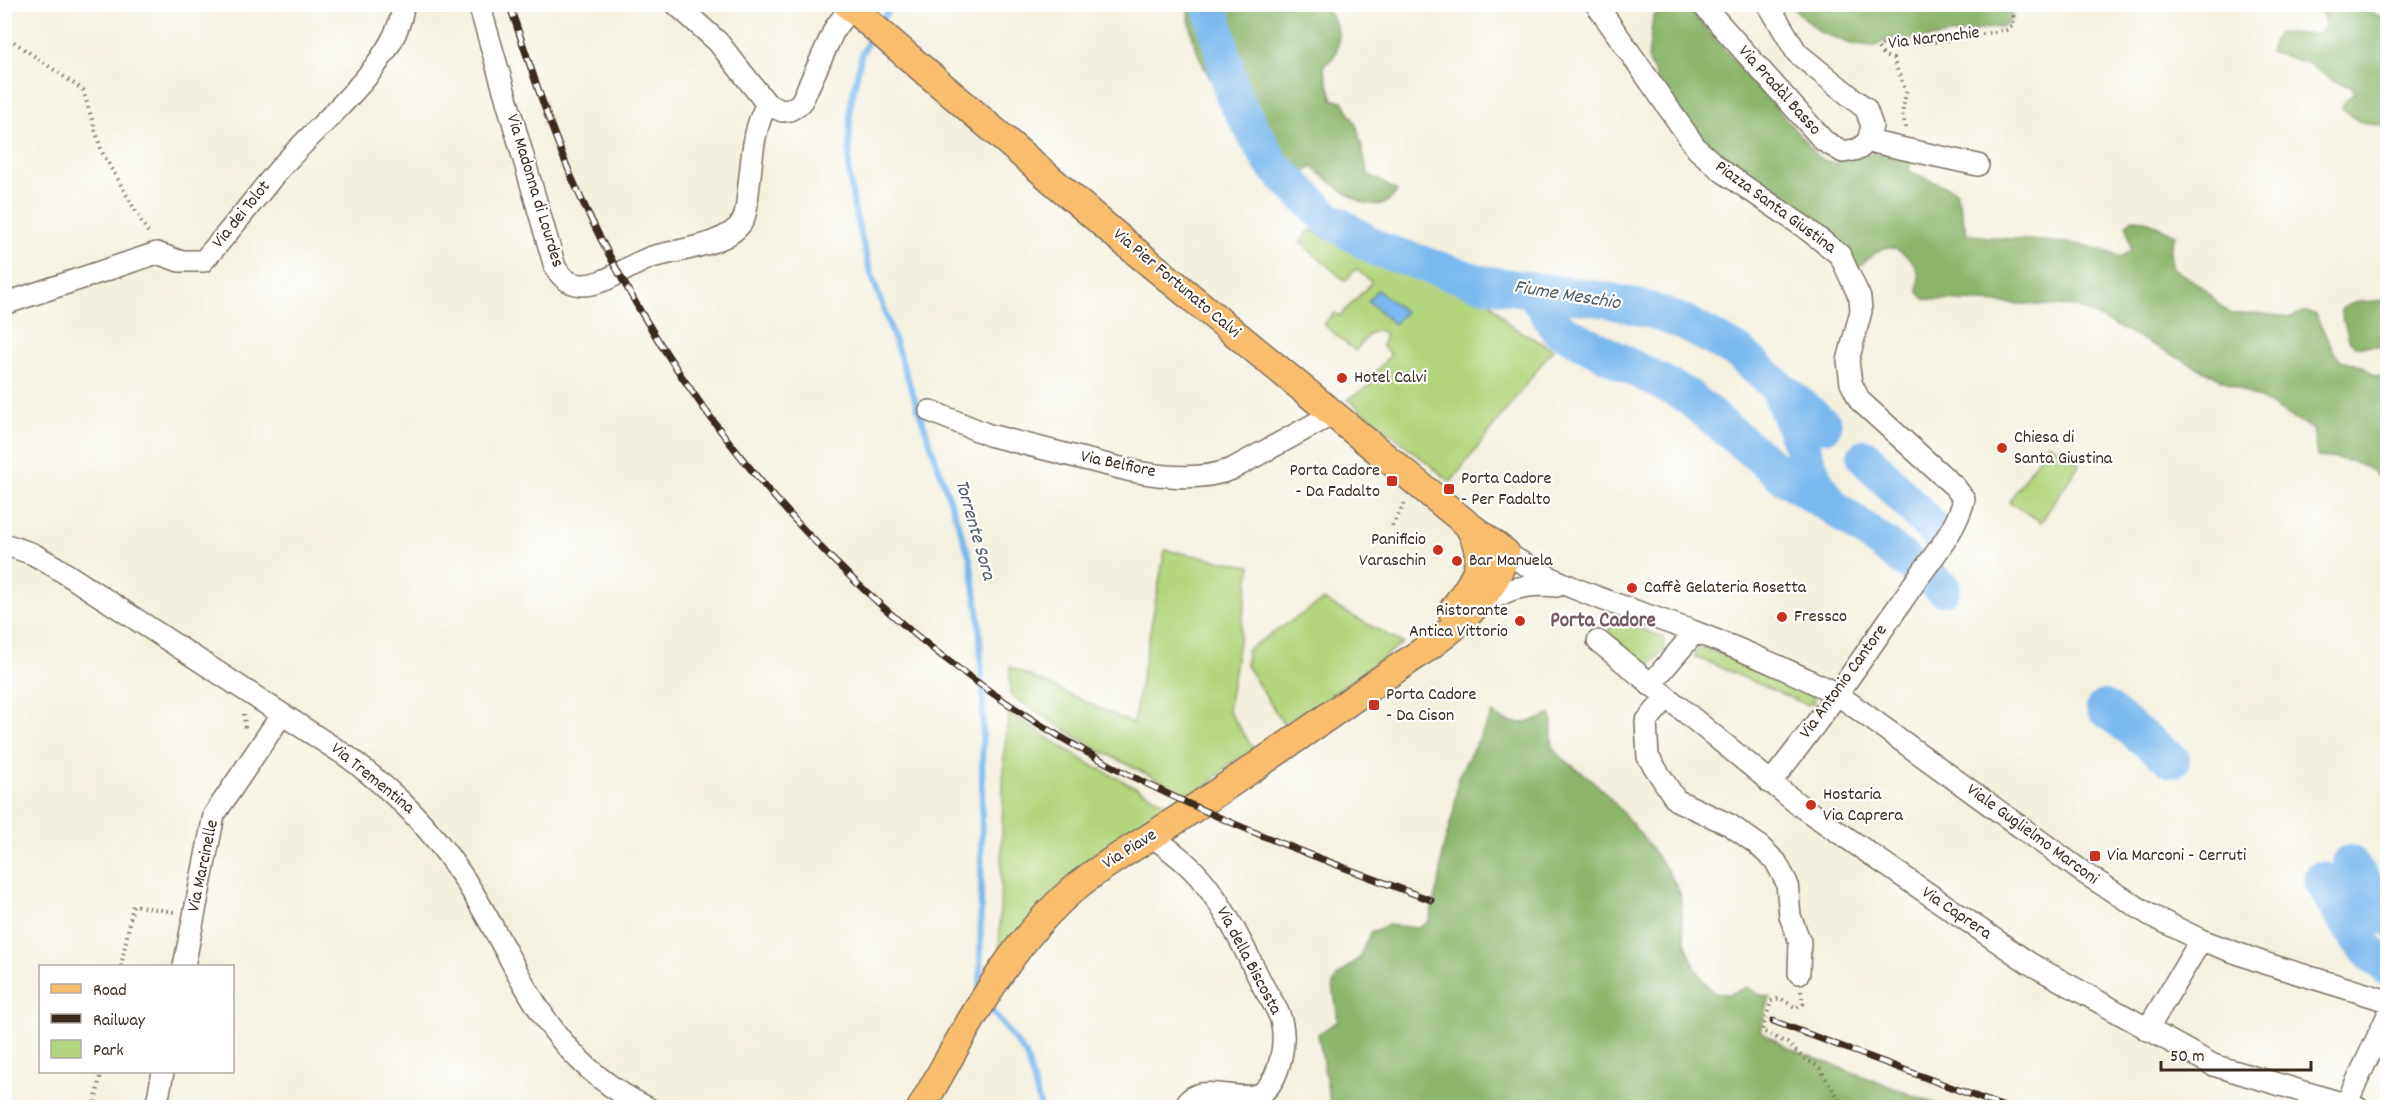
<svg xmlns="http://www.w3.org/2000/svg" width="2392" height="1112" viewBox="0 0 2392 1112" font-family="Dekko,sans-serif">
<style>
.green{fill:#b2d47c;stroke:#767f4d;stroke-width:1.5}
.forest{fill:#8db66c;stroke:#647045;stroke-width:1.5}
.water{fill:#7ab8ed;stroke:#5a7186;stroke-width:1.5}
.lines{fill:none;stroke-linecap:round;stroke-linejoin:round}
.stream{stroke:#7ab8ed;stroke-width:6}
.river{stroke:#7ab8ed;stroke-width:36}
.minor-casing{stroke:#7c6f61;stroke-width:24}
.major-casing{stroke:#7c6f61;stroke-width:30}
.path{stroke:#7c6f61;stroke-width:4;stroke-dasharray:1.5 4.5;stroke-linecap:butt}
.minor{stroke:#fff;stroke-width:21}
.major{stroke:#f9be6d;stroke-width:27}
.rail-casing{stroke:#3b2a1e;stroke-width:7}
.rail{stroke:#fff;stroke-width:4.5;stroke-dasharray:14;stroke-linecap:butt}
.poi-dot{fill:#c8321e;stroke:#fff;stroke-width:2}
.labels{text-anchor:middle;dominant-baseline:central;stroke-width:4.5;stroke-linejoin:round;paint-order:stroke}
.street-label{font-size:18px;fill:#3b2a1e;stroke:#fff}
.poi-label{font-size:18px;fill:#3b2a1e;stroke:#fff;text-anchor:start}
.water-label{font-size:20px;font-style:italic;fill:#515c66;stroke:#fff}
.quarter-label{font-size:21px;font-weight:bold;fill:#755964;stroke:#fff}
</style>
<rect width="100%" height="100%" fill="#fff"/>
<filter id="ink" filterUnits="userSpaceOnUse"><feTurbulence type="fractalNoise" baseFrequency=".0167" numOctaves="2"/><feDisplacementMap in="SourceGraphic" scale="12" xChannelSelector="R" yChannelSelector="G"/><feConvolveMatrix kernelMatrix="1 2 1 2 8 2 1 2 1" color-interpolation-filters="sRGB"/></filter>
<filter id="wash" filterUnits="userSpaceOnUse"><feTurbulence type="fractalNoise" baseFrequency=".008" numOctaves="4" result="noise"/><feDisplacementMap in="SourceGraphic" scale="24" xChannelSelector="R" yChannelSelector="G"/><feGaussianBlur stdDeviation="1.35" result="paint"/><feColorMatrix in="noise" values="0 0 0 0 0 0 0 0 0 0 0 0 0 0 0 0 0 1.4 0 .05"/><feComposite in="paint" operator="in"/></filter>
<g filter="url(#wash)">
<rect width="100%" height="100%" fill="#f4f0de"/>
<path class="green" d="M 1310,230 C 1367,256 1423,286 1485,295 L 1509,325 L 1553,349 L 1451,482 L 1348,399 L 1371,385 L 1368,381 L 1391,354 L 1382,346 L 1385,334 L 1379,330 L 1370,333 L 1355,351 L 1323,324 L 1334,313 L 1340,316 L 1372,282 L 1356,269 L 1345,281 L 1300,242 Z
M 2048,443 L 2080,463 L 2041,522 L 2009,502 Z
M 1165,550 L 1251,566 L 1228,710 L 1254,749 L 1228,765 L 1195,798 L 1093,747 L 1010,695 L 1010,667 L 1133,724 Z
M 1323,600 L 1403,643 L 1286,728 L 1246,665 L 1247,650 Z
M 1619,621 L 1663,637 L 1665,648 L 1648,667 L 1611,635 L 1609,627 Z
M 1704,648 L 1770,673 L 1814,697 L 1814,702 L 1807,705 L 1694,656 L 1697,649 Z
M 1009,713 L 1091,765 L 1179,809 L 999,955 L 1004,753 Z"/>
<path class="forest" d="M 1187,5 L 1321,5 C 1336,16 1344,38 1334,56 C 1331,60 1327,63 1323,66 L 1333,100 L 1343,101 L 1357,127 L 1368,174 L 1397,191 C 1376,227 1332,182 1312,167 L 1293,180 C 1255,141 1214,98 1195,46 C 1191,33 1189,18 1187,5 Z
M 1668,5 L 1685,5 L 1819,157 C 1844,173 1844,152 1863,153 C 1878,153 1895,158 1911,160 L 1909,171 L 1956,191 L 1967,234 C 2018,244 2073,235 2120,257 L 2131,251 L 2127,224 L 2133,219 L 2145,220 L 2175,235 L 2170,250 L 2171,266 C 2178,273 2186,276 2195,282 C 2208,291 2218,305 2231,314 L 2253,313 L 2290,317 L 2304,312 L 2315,314 L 2334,352 L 2341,360 L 2365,367 L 2374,376 L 2384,378 L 2387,375 L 2387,488 C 2371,461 2346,459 2317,457 L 2313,429 L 2262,400 L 2078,307 L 1924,299 L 1918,292 C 1918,286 1920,277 1918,273 C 1915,259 1894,242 1880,250 C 1872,254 1865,262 1857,268 L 1720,163 L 1661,88 L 1648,59 L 1653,17 Z
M 1790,5 L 2008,5 L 2013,18 L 2004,26 L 1924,39 L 1889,39 L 1875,46 L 1851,44 L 1820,32 Z
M 2309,5 L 2353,5 L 2387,20 L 2387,127 L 2358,121 L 2343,109 L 2342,104 L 2355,92 L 2352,87 L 2335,82 L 2305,62 L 2270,52 L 2277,34 C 2292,30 2314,40 2325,28 C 2326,16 2320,10 2309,5 Z
M 2387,298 L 2387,346 L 2355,346 L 2349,339 L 2341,310 C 2355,296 2371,306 2387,298 Z
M 1493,713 C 1510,729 1530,723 1551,715 C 1554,728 1549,741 1555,750 C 1561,760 1583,772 1594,782 C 1614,800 1669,867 1679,891 C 1683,901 1681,912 1682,923 C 1685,949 1696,974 1714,993 L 1730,994 L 1748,987 L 1757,994 L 1770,997 L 1760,1031 L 1788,1048 L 1944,1107 L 1331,1107 L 1318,1034 L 1338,1021 L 1333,985 L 1337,977 L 1359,958 L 1370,933 L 1387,925 L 1419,928 L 1429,921 L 1441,873 L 1442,853 L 1454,810 L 1458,777 Z"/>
<path class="water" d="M 1377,290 L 1405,312 L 1394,324 L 1368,301 Z"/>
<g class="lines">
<path class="stream" d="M 879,24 L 893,4
M 872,34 L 862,53 L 850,108 L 849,173 L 854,207 L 869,267 L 970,558 L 979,618 L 983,700 L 980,987
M 989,1007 L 1026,1055 L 1041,1108"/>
<path class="river" d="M 1210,4 L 1234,98 L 1272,164 L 1327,218 L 1378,249 L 1481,283 L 1607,300 L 1649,310 L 1685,323 L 1740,353 L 1777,386 L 1816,482 L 1833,507 L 1943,588
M 1533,290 L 1558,329 L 1687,396 L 1782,475 L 1829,505
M 1782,390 L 1824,425
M 1865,457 L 1941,537
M 2104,708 L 2172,760
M 2350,863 L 2388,918
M 2321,879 C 2340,911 2357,944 2388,968"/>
</g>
</g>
<g filter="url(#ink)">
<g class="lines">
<g class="minor-casing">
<path id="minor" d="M 479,4 L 555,267 C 562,279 570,285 584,285 C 608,284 630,264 652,257 C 676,250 731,245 743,220 C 747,212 747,201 748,193 C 752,163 752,130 767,104
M 676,4 L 718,42 L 767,104 L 782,111 L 790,110 L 801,103 L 835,28 L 850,8
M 1596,4 L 1697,149 L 1722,171 L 1804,227 L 1840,255 L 1860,298 L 1861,311 L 1848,361 L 1851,383 L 1860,401 L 1955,487 L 1964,499 C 1957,530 1931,559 1913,585 C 1867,652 1821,720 1770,783
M 1702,4 L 1824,141 L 1843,152 L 1859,149 L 1868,141 L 1872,126 L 1866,109 L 1797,53 L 1768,4
M 1868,141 L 1978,165
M 4,304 L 157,253 L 179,261 L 203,261 C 229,233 251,203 276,173 C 311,130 401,61 403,4
M 930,411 L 989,435 L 1132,471 C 1163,477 1202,481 1232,469 L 1333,414
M 4,544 L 33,554 L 54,566 L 348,757 C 396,794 427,823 461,874 C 522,965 539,1055 648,1108
M 1495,561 L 1506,553 C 1565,591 1630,608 1695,632 C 1743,650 1791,671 1837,694 L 2084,873 L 2150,915 L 2201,940 L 2264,963 L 2388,1001
M 1477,608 C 1506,589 1523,583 1557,586
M 1598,641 L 1799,805 L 2029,963 L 2213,1065 L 2358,1108
M 1650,685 L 1695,632
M 1666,698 L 1646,722 L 1648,757 L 1676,800 L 1730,825 L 1757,844 L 1776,862 L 1787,883 L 1790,916 L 1800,942 L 1799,973
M 1152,836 C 1165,846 1179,856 1191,868 C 1221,897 1245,950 1264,988 C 1270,998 1278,1009 1281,1020 C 1287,1042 1280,1078 1263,1092 C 1243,1107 1197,1077 1184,1108
M 184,966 L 214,815 L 282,714
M 2147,1030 L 2201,940
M 2346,1104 L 2388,1015
M 156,1108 L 163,1072"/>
</g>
<g class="major-casing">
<path id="major" d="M 847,4 L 1124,242 L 1467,524 L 1506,553 C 1487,617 1422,650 1370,687 C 1305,733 1239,778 1172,823 C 1140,844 1106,862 1077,886 C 1007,944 966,1030 921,1108
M 1452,611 C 1474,579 1490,562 1468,525"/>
</g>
<path class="path" d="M 4,35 L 83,90 L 102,152 L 150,236
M 1906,128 L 1902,114 L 1906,92 L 1893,59 L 1884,56 L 1878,48 C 1887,39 1902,42 1914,43 C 1944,43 1976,35 2006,30 L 2014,25 L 2012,4
M 1392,526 L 1406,501
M 244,714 L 245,730
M 121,966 L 133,905 L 174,912 L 174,909
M 1801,991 L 1803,1004 L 1796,1008 L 1780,998 L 1771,1001 L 1762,1031 L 1787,1043 L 1803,1058 L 1819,1067 L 1844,1108
M 94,1108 L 101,1072"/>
<use href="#minor" class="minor"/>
<use href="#major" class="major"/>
<g class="rail-casing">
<path id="rail" d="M 509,4 C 534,75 555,146 588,213 C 701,448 882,645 1114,767 C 1216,821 1323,860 1431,900
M 1773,1021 L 2007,1108"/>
</g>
<use href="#rail" class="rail"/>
</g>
</g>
<g class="poi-dot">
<circle cx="1342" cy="378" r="6"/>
<circle cx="2002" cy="448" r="6"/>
<rect x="1386" y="475" width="12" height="12" rx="3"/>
<rect x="1443" y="483" width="12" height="12" rx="3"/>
<circle cx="1438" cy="550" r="6"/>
<circle cx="1457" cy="561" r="6"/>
<circle cx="1632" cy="588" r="6"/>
<circle cx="1782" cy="617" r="6"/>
<circle cx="1520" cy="621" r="6"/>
<rect x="1368" y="699" width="12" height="12" rx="3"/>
<circle cx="1811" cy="805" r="6"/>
<rect x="2089" y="850" width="12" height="12" rx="3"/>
</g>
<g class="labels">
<g class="street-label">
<text transform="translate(1934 39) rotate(-7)">Via Naronchie</text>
<text transform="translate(1779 91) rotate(48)">Via Pradàl Basso</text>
<text transform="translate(534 191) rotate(73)">Via Madonna di Lourdes</text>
<text transform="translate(1775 208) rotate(36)">Piazza Santa Giustina</text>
<text transform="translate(242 215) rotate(-51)">Via dei Tolot</text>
<text transform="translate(1176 284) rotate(40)">Via Pier Fortunato Calvi</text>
<text transform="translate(1118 465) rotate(12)">Via Belfiore</text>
<text transform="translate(1844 682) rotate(-54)">Via Antonio Cantore</text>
<text transform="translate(372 779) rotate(39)">Via Trementina</text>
<text transform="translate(2032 835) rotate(36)">Viale Guglielmo Marconi</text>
<text transform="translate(1130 850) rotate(-32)">Via Piave</text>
<text transform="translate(204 866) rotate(-78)">Via Marcinelle</text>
<text transform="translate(1956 914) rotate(34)">Via Caprera</text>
<text transform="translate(1248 961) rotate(62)">Via della Biscosta</text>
</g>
<g class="poi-label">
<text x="1354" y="378">Hotel Calvi</text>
<text x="2014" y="438">Chiesa di<tspan x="2014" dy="21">Santa Giustina</tspan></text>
<text x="1380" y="471" text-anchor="end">Porta Cadore<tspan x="1380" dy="21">- Da Fadalto</tspan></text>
<text x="1461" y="479">Porta Cadore<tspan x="1461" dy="21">- Per Fadalto</tspan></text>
<text x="1426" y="540" text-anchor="end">Panificio<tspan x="1426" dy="21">Varaschin</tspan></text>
<text x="1469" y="561">Bar Manuela</text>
<text x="1644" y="588">Caffè Gelateria Rosetta</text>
<text x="1508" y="611" text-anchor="end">Ristorante<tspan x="1508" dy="21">Antica Vittorio</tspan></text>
<text x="1794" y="617">Fressco</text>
<text x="1386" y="695">Porta Cadore<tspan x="1386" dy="21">- Da Cison</tspan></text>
<text x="1823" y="795">Hostaria<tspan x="1823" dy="21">Via Caprera</tspan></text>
<text x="2107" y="856">Via Marconi - Cerruti</text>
</g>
<g class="water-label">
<text transform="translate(1567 296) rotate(9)">Fiume Meschio</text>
<text transform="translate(974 530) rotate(74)">Torrente Sora</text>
</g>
<g class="quarter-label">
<text x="1603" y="622">Porta Cadore</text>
</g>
</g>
<rect width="2392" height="1112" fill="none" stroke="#fff" stroke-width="24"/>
<rect x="39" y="965" width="195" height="108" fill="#ffffff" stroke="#b1aaa5" stroke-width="1.5"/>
<rect x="51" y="984" width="30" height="9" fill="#f9be6d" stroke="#b1aaa5" stroke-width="1.5"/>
<text x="93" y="995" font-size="18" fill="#3b2a1e">Road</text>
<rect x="51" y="1014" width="30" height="9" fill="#3b2a1e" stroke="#b1aaa5" stroke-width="1.5"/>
<text x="93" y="1025" font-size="18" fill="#3b2a1e">Railway</text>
<rect x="51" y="1040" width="30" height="18" fill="#b2d47c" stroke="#b1aaa5" stroke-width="1.5"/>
<text x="93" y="1055" font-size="18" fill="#3b2a1e">Park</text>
<path d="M2161 1061v9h150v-9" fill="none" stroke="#3b2a1e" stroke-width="3"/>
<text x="2170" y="1061" font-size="18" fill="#3b2a1e" stroke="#ffffff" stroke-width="4.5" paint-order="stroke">50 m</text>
</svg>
